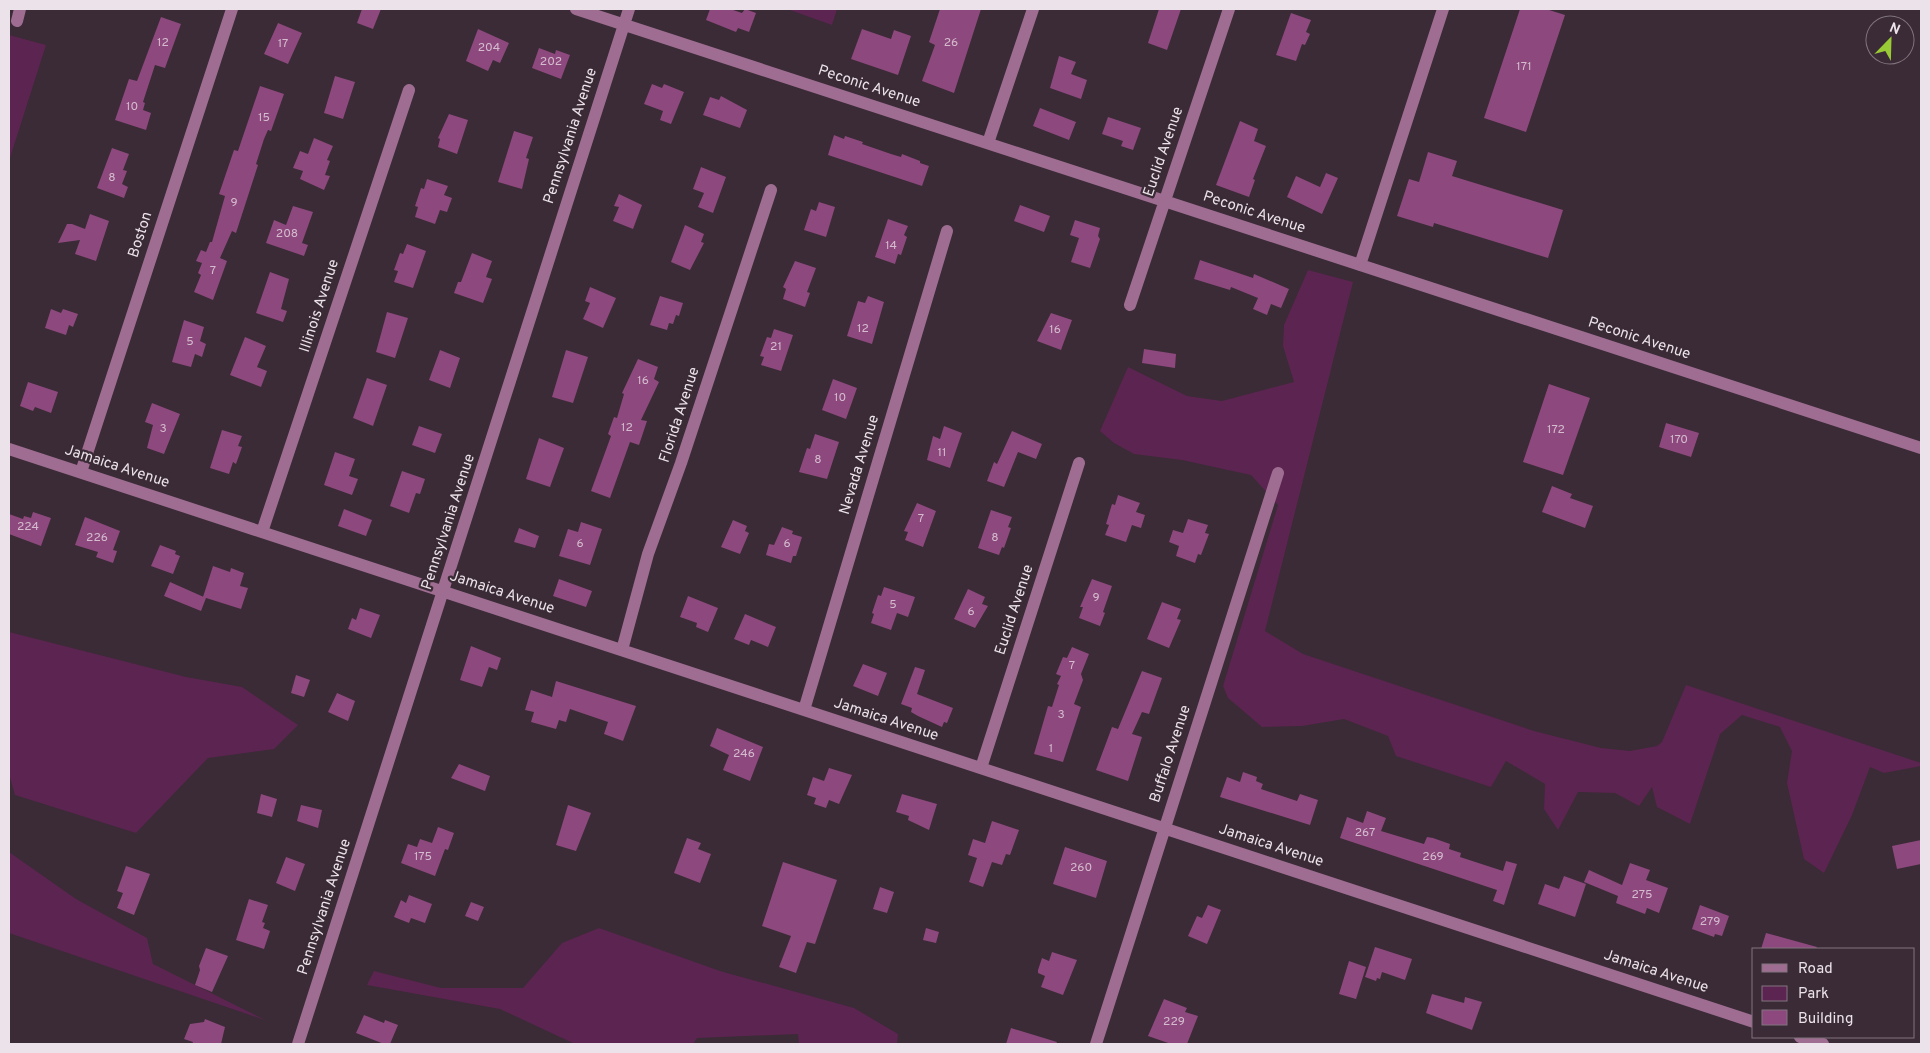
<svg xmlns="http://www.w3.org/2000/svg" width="1930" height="1053" viewBox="0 0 1930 1053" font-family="Overpass,sans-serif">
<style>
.green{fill:#5c2450}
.building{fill:#8d487d}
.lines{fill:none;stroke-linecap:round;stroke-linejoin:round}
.minor{stroke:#9e6d91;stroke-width:12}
.labels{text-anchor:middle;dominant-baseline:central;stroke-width:4.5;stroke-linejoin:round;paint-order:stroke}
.number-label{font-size:12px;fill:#d4bcce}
.street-label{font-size:15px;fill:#ece2e9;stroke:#3a2b36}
</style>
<rect width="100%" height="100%" fill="#3a2b36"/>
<path class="green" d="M 787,9 L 837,9 L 832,25 Z
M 9,35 L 46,45 L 9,161 Z
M 1308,270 L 1353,282 L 1265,631 L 1303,654 L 1534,731 L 1601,748 L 1630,751 L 1657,746 L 1662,742 L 1686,685 L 1921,763 L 1921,766 L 1884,773 L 1870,767 L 1852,815 L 1824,873 L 1804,859 L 1787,783 L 1792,751 L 1780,727 L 1742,715 L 1720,734 L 1690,824 L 1657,807 L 1652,787 L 1639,806 L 1615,793 L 1578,792 L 1558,830 L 1544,809 L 1545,784 L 1506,761 L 1491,787 L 1396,756 L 1388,736 L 1344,719 L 1302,726 L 1262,727 L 1228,698 L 1223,686 L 1278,505 L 1251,475 L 1182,460 L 1134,454 L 1114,443 L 1100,431 L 1128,367 L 1187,396 L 1222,401 L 1294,382 L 1283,346 L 1284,325 Z
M 9,632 L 186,677 L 242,687 L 298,725 L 274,749 L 208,758 L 136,833 L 15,795 L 9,774 Z
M 9,852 L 76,899 L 147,938 L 153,964 L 265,1020 L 9,933 Z
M 599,928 L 720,971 L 854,1008 L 898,1034 L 897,1044 L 799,1044 L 798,1034 L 697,1038 L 693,1044 L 575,1044 L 500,1009 L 367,985 L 374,971 L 441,988 L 523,988 L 562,943 Z"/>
<path class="building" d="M 362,9 L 381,9 L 373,29 L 357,23 Z
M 710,9 L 730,9 L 742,13 L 745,9 L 756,13 L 749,32 L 738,28 L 736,32 L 706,20 Z
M 940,9 L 981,9 L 954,93 L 922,81 L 935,45 L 929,42 Z
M 1159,9 L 1181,9 L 1167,50 L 1148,43 Z
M 1520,9 L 1546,9 L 1565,15 L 1526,132 L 1484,118 Z
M 1291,13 L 1311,20 L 1306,32 L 1310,34 L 1305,45 L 1302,44 L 1296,61 L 1276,55 Z
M 161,17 L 181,24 L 165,68 L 155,65 L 143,102 L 145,103 L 143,110 L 151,113 L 146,130 L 115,120 L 129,79 L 137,81 Z
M 278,23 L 302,33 L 288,64 L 264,54 Z
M 478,29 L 509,43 L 500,63 L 493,60 L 488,71 L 466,61 Z
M 862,29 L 891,39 L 894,30 L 911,36 L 898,75 L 851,59 Z
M 539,48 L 555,54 L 556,50 L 570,55 L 561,79 L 532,68 Z
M 1059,56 L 1076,62 L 1071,74 L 1087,80 L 1081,99 L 1050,88 Z
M 335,76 L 355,82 L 343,119 L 324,113 Z
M 652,84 L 662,88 L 664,84 L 684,92 L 671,124 L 660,120 L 663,111 L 644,104 Z
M 260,86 L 284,94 L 271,131 L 268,130 L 264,139 L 256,164 L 258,165 L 236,233 L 232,231 L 220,258 L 227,261 L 213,300 L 194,292 L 201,275 L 198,273 L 202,263 L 196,261 L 201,250 L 206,252 L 210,242 L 212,242 L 225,196 L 219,194 L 234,150 L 238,151 L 241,142 Z
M 721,96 L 747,110 L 740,128 L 703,115 L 710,97 L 719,100 Z
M 1040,108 L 1076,122 L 1069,140 L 1033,126 Z
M 449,114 L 468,120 L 457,154 L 438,147 L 440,139 L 438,138 Z
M 1108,117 L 1141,128 L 1133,150 L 1121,146 L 1123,141 L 1102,134 Z
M 1240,121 L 1258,129 L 1254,141 L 1266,146 L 1253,179 L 1255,180 L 1249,197 L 1216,185 Z
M 514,131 L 533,137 L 526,158 L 529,159 L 522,189 L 498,182 Z
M 834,135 L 844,139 L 845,136 L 863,142 L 862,144 L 891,154 L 901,157 L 902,154 L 920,161 L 920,163 L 929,166 L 922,186 L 828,155 Z
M 314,138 L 333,146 L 327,160 L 330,161 L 325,175 L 330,176 L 324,190 L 300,179 L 303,171 L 293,168 L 300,151 L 308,154 Z
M 112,148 L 129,154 L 123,170 L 127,171 L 122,184 L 128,187 L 124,198 L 97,188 Z
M 1428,152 L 1457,161 L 1452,176 L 1563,210 L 1548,258 L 1434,223 L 1433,227 L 1397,216 L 1409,179 L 1419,182 Z
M 701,167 L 726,177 L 713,213 L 698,207 L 704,193 L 693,189 Z
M 1326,173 L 1338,178 L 1322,214 L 1287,197 L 1296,176 L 1320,187 Z
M 427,179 L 448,186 L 444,195 L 452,198 L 447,212 L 440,210 L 435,224 L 415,217 L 418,207 L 415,206 L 421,188 L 424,189 Z
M 619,194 L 642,205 L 633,229 L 613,221 L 619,207 L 614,206 Z
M 819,202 L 835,207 L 826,237 L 804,230 L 811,209 L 816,211 Z
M 1020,205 L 1050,216 L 1044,232 L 1014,221 Z
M 293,206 L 313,212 L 302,243 L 308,245 L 304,256 L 266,243 L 274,220 L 286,225 Z
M 90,214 L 109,221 L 96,261 L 75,254 L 80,240 L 58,243 L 67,224 L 72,224 L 85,229 Z
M 888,219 L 908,226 L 904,235 L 907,237 L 901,255 L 898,254 L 895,264 L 875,257 Z
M 1075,220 L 1100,228 L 1098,236 L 1100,239 L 1090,268 L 1071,262 L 1079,238 L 1070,235 Z
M 685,225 L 704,234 L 701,242 L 704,243 L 690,270 L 671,262 Z
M 407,244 L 426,251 L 413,288 L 394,282 L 398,271 L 394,270 L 400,253 L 403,254 Z
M 472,253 L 492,261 L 486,277 L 492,279 L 483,303 L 454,293 L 458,282 L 461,282 Z
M 1200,260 L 1253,278 L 1254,274 L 1289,289 L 1281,308 L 1271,304 L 1267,315 L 1253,309 L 1258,298 L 1231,287 L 1230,290 L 1194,279 Z
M 795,261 L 816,268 L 807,292 L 810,293 L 805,307 L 783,299 L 786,289 L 783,287 Z
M 270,272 L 289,279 L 281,309 L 287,311 L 283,322 L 256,313 Z
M 590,287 L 616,298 L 603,328 L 583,319 L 590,303 L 585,301 Z
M 660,296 L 683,303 L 679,316 L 676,315 L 673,324 L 669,323 L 667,330 L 650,325 Z
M 868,296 L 884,302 L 872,344 L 847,336 L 858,301 L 865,303 Z
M 51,309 L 61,313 L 63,309 L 78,314 L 73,327 L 69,325 L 66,335 L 45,328 Z
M 387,312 L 408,318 L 395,358 L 376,352 Z
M 1051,313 L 1072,320 L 1061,350 L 1037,341 Z
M 184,320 L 204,327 L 200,341 L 206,344 L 202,357 L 195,354 L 191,367 L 172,362 Z
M 774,329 L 793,335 L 781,371 L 761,365 L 764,357 L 760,356 L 767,337 L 771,338 Z
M 245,337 L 266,346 L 257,367 L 267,371 L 261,387 L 230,375 Z
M 1144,349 L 1176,354 L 1175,368 L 1142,363 Z
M 440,350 L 460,358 L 450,388 L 429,380 Z
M 566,350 L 588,357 L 573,403 L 552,397 Z
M 638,359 L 658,367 L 654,379 L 659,382 L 641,420 L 647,421 L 639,445 L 630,442 L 610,498 L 591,491 L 611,436 L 608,434 L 614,417 L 617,418 L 624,394 L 622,393 Z
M 367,378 L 387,385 L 373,426 L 353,418 Z
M 833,379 L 857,388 L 846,419 L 822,410 Z
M 28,382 L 58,392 L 51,413 L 35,407 L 33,411 L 20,406 Z
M 1549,384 L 1590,398 L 1563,475 L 1523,462 Z
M 152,403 L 180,414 L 164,454 L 147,448 L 153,425 L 145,422 Z
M 1666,423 L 1699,433 L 1691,457 L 1659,447 Z
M 419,426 L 442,434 L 435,453 L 412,445 Z
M 944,426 L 962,433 L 950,468 L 927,460 L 933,436 L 940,439 Z
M 222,430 L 242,436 L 238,446 L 242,447 L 236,464 L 233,462 L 229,474 L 210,468 Z
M 1012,431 L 1042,444 L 1036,459 L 1018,452 L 1004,487 L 987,481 L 994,462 L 997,464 Z
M 815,434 L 839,442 L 827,479 L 799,472 L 807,448 L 810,449 Z
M 539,438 L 564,448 L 550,487 L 526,479 Z
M 335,452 L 355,459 L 349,476 L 358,479 L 352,495 L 324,485 Z
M 402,471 L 425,479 L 420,494 L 416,493 L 409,513 L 390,506 Z
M 1552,486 L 1572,494 L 1570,498 L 1593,506 L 1585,528 L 1542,512 Z
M 1118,495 L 1140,503 L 1136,512 L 1145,515 L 1141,528 L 1132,525 L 1126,542 L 1105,535 L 1109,525 L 1106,524 L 1112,504 L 1115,505 Z
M 917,503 L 936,511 L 923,547 L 905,540 L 908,532 L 904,531 Z
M 344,509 L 372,520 L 366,536 L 338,526 Z
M 991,510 L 1012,517 L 1008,527 L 1011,528 L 1004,548 L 1002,547 L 999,555 L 978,548 Z
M 33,512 L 51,518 L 41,546 L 9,534 L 9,514 L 23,519 L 24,516 L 31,518 Z
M 85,517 L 120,531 L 113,550 L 117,551 L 113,563 L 96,557 L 98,552 L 75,545 Z
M 1188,519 L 1208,525 L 1205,533 L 1209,534 L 1201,555 L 1198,554 L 1195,563 L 1176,556 L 1179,546 L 1169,542 L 1173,530 L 1183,533 Z
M 733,520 L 747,526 L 745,531 L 749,533 L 740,554 L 721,547 Z
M 581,522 L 602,529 L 590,565 L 559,556 L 568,529 L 578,532 Z
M 782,527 L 793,531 L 792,534 L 802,537 L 796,556 L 793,556 L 791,563 L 766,555 L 769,544 L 774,545 Z
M 519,528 L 539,536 L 535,548 L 514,542 Z
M 160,545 L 176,551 L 175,554 L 180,556 L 173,574 L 151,566 Z
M 213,566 L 230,572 L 231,568 L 244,573 L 240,586 L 248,588 L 241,609 L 203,597 Z
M 559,579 L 592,591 L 586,607 L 553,596 Z
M 1092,579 L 1112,586 L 1103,612 L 1105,613 L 1100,626 L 1079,618 L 1083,607 L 1080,607 Z
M 170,582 L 206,598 L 201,611 L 164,596 Z
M 884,587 L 915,597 L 908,617 L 897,613 L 891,630 L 871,623 L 874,614 L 872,613 L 878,595 L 881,596 Z
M 968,589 L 985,597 L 982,604 L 988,606 L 975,628 L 954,619 Z
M 688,596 L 718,608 L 708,632 L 696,627 L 697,623 L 680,617 Z
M 1162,602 L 1181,609 L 1177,619 L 1181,620 L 1169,648 L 1147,639 Z
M 360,608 L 380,615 L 371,638 L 348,629 L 352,618 L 356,620 Z
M 745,614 L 776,627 L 768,647 L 751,640 L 749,645 L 734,639 Z
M 471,646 L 501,658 L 497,670 L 489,667 L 482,687 L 460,680 Z
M 1072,647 L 1089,654 L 1081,674 L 1083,680 L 1074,704 L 1081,707 L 1063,762 L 1034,754 L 1048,706 L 1052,707 L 1059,685 L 1057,684 L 1061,676 L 1056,674 L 1063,657 L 1067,658 Z
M 863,664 L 887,673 L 878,696 L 853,686 Z
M 915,667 L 925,670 L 917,694 L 953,708 L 947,723 L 944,722 L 942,727 L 918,716 L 911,712 L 912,708 L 901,704 Z
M 1142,671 L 1162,678 L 1149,714 L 1142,712 L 1132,734 L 1142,737 L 1128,781 L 1096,770 L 1112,727 L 1118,729 Z
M 296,675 L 310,680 L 304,697 L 291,693 Z
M 556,681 L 636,706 L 623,741 L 604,734 L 608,722 L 570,709 L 566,722 L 559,720 L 556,729 L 531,722 L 534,712 L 525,710 L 531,690 L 552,697 Z
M 337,693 L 355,701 L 348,721 L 328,712 Z
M 717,728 L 763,747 L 750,781 L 723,770 L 729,755 L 710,746 Z
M 459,764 L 490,776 L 485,791 L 451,778 Z
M 829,768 L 852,775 L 839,804 L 829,800 L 826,808 L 814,804 L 816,798 L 807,795 L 813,777 L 824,781 Z
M 1243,772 L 1257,777 L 1256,781 L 1263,784 L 1261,789 L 1297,801 L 1300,794 L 1318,800 L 1310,825 L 1220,797 L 1227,777 L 1240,782 Z
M 261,794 L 277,799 L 272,817 L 257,813 Z
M 902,794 L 937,804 L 929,830 L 908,820 L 909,816 L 896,812 Z
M 301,805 L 322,810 L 318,828 L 297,821 Z
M 568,805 L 591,813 L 576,851 L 556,845 Z
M 1367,811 L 1386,818 L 1381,831 L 1424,844 L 1427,837 L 1433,838 L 1450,844 L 1449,849 L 1461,853 L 1460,857 L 1503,871 L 1506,861 L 1517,864 L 1504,905 L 1493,901 L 1497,890 L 1340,838 L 1347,817 L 1363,823 Z
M 992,821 L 1019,830 L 1010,855 L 1006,854 L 1002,865 L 992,862 L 983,887 L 969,882 L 977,858 L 968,855 L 973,839 L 985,843 Z
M 438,827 L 454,833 L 448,850 L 445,849 L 435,876 L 401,863 L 408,844 L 417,847 L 420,839 L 432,843 Z
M 687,838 L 701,843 L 698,849 L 711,854 L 700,883 L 674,873 Z
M 1921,840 L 1921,864 L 1897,869 L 1892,846 Z
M 1065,847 L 1107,861 L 1096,898 L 1053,884 Z
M 286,857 L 305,864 L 295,891 L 276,883 Z
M 783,862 L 837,880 L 815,944 L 807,942 L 796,973 L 779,967 L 791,936 L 762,926 Z
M 1630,863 L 1650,870 L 1646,880 L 1668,888 L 1659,913 L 1647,908 L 1645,914 L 1616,903 L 1618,896 L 1584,882 L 1589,870 L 1622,885 Z
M 126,866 L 150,874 L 134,915 L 117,908 L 123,893 L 117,891 Z
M 1564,876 L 1586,884 L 1575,917 L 1538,904 L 1545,884 L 1559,889 Z
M 880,887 L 894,892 L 887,913 L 873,909 Z
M 409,895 L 432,904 L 425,923 L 411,918 L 409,923 L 394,917 L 401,900 L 406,903 Z
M 249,899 L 268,905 L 262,922 L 265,923 L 263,928 L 270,931 L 264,949 L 236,940 Z
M 471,902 L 484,907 L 478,921 L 465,916 Z
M 1208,905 L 1221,910 L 1207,944 L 1188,936 L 1197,916 L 1202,918 Z
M 1700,905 L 1729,916 L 1722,936 L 1715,934 L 1714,937 L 1692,929 Z
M 926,928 L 939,932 L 936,943 L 923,940 Z
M 1766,933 L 1817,947 L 1816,949 L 1761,949 Z
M 1375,947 L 1412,959 L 1405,980 L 1382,972 L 1380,979 L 1377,978 L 1376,981 L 1365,977 Z
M 206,948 L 228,956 L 212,992 L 195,985 L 200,970 L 199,966 Z
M 1052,952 L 1077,960 L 1063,995 L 1041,987 L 1045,976 L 1038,973 L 1038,970 L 1042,958 L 1049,961 Z
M 1349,961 L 1366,967 L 1356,999 L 1339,994 Z
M 1432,994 L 1464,1003 L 1465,997 L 1482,1002 L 1472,1030 L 1426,1013 Z
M 1164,999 L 1187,1008 L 1185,1012 L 1198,1016 L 1187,1044 L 1171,1044 L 1148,1036 Z
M 364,1015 L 384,1023 L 385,1020 L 398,1025 L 390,1044 L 384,1044 L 356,1033 Z
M 205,1019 L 225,1027 L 221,1044 L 192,1044 L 193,1042 L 184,1039 L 190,1024 L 204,1022 Z
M 1011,1028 L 1057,1042 L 1056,1044 L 1006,1044 Z"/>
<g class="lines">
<path class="minor" d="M 576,9 L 1921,448
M 17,21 L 20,9
M 988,143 L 1033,9
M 1360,265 L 1443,9
M 1130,305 L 1229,9
M 9,449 L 1754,1022
M 81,472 L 232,9
M 262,532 L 409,90
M 622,650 L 648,554 L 681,463 L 771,190
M 804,710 L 947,231
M 981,768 L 1079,463
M 1800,1037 L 1823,1044
M 298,1044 L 629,9
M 1096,1044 L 1278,473"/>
</g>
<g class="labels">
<g class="number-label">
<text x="163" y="43">12</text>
<text x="951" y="43">26</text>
<text x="283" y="44">17</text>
<text x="489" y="48">204</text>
<text x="551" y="62">202</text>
<text x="1524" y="67">171</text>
<text x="132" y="107">10</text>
<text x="264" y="118">15</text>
<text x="112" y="178">8</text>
<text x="234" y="203">9</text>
<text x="287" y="234">208</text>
<text x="891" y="246">14</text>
<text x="213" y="271">7</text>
<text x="863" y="329">12</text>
<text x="1055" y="330">16</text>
<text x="190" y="342">5</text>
<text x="776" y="347">21</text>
<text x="643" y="381">16</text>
<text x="840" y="398">10</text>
<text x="627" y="428">12</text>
<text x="163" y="429">3</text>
<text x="1556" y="430">172</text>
<text x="1679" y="440">170</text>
<text x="942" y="453">11</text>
<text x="818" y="460">8</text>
<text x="921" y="519">7</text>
<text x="28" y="527">224</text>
<text x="97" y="538">226</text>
<text x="995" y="538">8</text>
<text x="580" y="544">6</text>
<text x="787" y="544">6</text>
<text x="1096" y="598">9</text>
<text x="893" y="605">5</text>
<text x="971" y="612">6</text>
<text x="1072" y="666">7</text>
<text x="1061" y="715">3</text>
<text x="1051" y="749">1</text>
<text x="744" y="754">246</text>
<text x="1365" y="833">267</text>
<text x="423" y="857">175</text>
<text x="1433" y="857">269</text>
<text x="1081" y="868">260</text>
<text x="1642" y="895">275</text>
<text x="1710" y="922">279</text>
<text x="1174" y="1022">229</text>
</g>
<g class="street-label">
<text transform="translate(869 87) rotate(18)">Peconic Avenue</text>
<text transform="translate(571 136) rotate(-72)">Pennsylvania Avenue</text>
<text transform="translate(1164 152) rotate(-71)">Euclid Avenue</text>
<text transform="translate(1254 213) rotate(18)">Peconic Avenue</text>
<text transform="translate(141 235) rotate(-72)">Boston</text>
<text transform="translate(320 306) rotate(-72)">Illinois Avenue</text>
<text transform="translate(1639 339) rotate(18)">Peconic Avenue</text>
<text transform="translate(680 415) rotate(-72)">Florida Avenue</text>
<text transform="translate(860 465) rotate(-73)">Nevada Avenue</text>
<text transform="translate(117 467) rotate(18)">Jamaica Avenue</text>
<text transform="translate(449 522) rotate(-72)">Pennsylvania Avenue</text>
<text transform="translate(502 593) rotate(18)">Jamaica Avenue</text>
<text transform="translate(1015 610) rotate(-72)">Euclid Avenue</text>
<text transform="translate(886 720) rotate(18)">Jamaica Avenue</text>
<text transform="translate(1171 754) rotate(-72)">Buffalo Avenue</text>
<text transform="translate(1271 846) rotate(18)">Jamaica Avenue</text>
<text transform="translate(325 907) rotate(-72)">Pennsylvania Avenue</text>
<text transform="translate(1656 972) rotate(18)">Jamaica Avenue</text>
</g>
</g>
<rect width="1930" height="1053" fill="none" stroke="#ece2e9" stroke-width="20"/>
<rect x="1752" y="948" width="162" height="90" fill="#3a2b36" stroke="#81747e"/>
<rect x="1762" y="964" width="25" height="8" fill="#9e6d91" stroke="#81747e"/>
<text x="1798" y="973" font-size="15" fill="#ece2e9">Road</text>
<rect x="1762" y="986" width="25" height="15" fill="#5c2450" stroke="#81747e"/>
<text x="1798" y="998" font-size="15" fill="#ece2e9">Park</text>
<rect x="1762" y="1010" width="25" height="15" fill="#8d487d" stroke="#81747e"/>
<text x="1798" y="1023" font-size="15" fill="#ece2e9">Building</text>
<g transform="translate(1890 40) rotate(23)"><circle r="24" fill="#3a2b36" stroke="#81747e"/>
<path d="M0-4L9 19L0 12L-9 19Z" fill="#99cb36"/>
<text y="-8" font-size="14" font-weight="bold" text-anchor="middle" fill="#ece2e9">N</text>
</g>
</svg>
